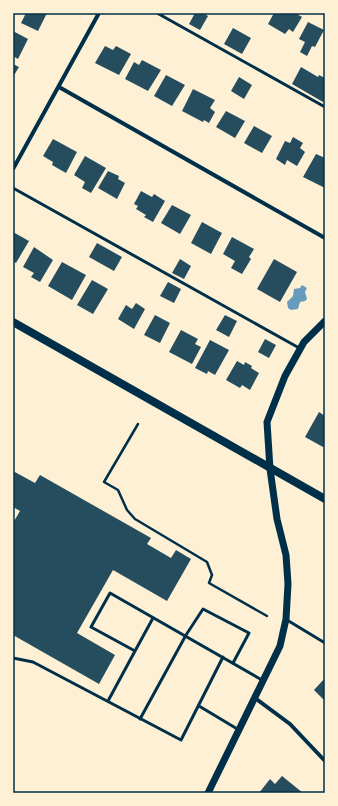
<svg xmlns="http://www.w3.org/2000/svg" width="338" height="806" viewBox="0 0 338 806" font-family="'Archivo Narrow',sans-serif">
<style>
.water{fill:#669bbc}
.building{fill:#264d5e}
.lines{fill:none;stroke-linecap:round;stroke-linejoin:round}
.path{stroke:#003049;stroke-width:2.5}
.service{stroke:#003049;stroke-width:3}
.minor{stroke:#003049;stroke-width:4}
.tertiary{stroke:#003049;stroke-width:7}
.secondary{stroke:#003049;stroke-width:8}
.neatline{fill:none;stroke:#003049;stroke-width:1.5}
</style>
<rect width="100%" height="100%" fill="#fdf0d5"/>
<path class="water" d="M 302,285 L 307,288 L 305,292 L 307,299 L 305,301 L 300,302 L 298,309 L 291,310 L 288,308 L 287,302 L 293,296 L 294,289 L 300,288 Z"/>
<path class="building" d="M 26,13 L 47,13 L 38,31 L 21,23 Z
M 195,13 L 203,13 L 208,16 L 200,30 L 189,24 Z
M 274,13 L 295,13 L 302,17 L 293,32 L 289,29 L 285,34 L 268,24 Z
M 308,22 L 324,30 L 315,47 L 312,46 L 307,56 L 300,52 L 305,42 L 299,39 Z
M 233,28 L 251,38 L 242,54 L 224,44 Z
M 13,31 L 28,39 L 18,59 L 13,56 Z
M 105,46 L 113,50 L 116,46 L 131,54 L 119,75 L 95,63 Z
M 142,60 L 161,70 L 148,91 L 125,79 L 134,62 L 139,65 Z
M 13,64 L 19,67 L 13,77 Z
M 301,67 L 318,77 L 319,75 L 325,78 L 325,98 L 323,102 L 292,84 Z
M 166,75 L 185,85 L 172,106 L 154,96 Z
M 239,77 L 252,85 L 244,99 L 231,91 Z
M 193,89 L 215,100 L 210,108 L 215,112 L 209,123 L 204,120 L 203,122 L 182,111 Z
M 226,111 L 245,121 L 235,138 L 216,127 Z
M 254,126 L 272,136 L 262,153 L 244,143 Z
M 293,137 L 303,143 L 300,148 L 305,152 L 297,166 L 287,160 L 285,165 L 276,159 L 285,141 L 290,143 Z
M 53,139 L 77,152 L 66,173 L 52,165 L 53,162 L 43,156 Z
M 316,154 L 325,158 L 325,188 L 303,177 Z
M 85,156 L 106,168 L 91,193 L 82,188 L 85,182 L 74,175 Z
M 108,171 L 119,176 L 118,179 L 125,183 L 117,199 L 98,188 Z
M 141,191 L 152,197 L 154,194 L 165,201 L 153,222 L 144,217 L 146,215 L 136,209 L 138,206 L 134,204 Z
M 172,205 L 191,215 L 180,234 L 161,223 Z
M 202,222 L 222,233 L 211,254 L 191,243 Z
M 13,232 L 29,241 L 16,263 L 13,261 Z
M 232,237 L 254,249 L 249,257 L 251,259 L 242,274 L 231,268 L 235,261 L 223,254 Z
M 97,243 L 122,257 L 114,271 L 89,257 Z
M 34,247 L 53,260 L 40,282 L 31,277 L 34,273 L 23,267 Z
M 180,259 L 191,266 L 184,279 L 172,273 Z
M 274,259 L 297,272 L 280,302 L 257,289 Z
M 62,262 L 86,275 L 72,300 L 48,286 Z
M 92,280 L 108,289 L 93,314 L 77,305 Z
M 168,282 L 181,289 L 174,303 L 160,296 Z
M 136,303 L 145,309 L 134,329 L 118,319 L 126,305 L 132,309 Z
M 155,315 L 170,323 L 160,343 L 144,335 Z
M 225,315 L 237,321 L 229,337 L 216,330 Z
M 181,330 L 198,339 L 195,344 L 201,347 L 192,364 L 169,352 Z
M 265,339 L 276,345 L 269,358 L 258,352 Z
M 210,340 L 229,350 L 215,375 L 208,371 L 207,374 L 195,368 Z
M 237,361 L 244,365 L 245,362 L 252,366 L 251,368 L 259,373 L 250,390 L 242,385 L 240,388 L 226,380 Z
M 319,412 L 325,416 L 325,443 L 323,447 L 305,437 Z
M 13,471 L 35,483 L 40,475 L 151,538 L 147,544 L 171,558 L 176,550 L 191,559 L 167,601 L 113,570 L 77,633 L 115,655 L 99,684 L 13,635 L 13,523 L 20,511 L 13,507 Z
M 325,678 L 325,701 L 314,690 Z
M 282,776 L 303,793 L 259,793 L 270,779 L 275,784 Z"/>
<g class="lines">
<path class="path" d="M 138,424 L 104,482 L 118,490 L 127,510 L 135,519 L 207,562 L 212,575 L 209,583 L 267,616"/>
<path class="service" d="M 157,13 L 325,107
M 13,188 L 301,349
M 287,620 L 325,643
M 135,651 L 153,618
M 13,658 L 33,662 L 181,740 L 223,657
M 108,701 L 135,651 L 91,627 L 110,593 L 262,680
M 199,706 L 239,730
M 140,719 L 186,635 L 203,609 L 249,633 L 233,663"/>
<path class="minor" d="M 59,87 L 325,238
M 13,169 L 99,13
M 255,698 L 290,724 L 325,761"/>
<path class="tertiary" d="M 208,793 L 280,646 L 286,619 L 288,584 L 286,555 L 277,519 L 270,469 L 267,422 L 285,376 L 304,342 L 325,321"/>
<path class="secondary" d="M 13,322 L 325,499"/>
</g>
<rect width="338" height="806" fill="none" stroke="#fdf0d5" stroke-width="28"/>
<rect x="14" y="14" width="310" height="778" class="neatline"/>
</svg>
